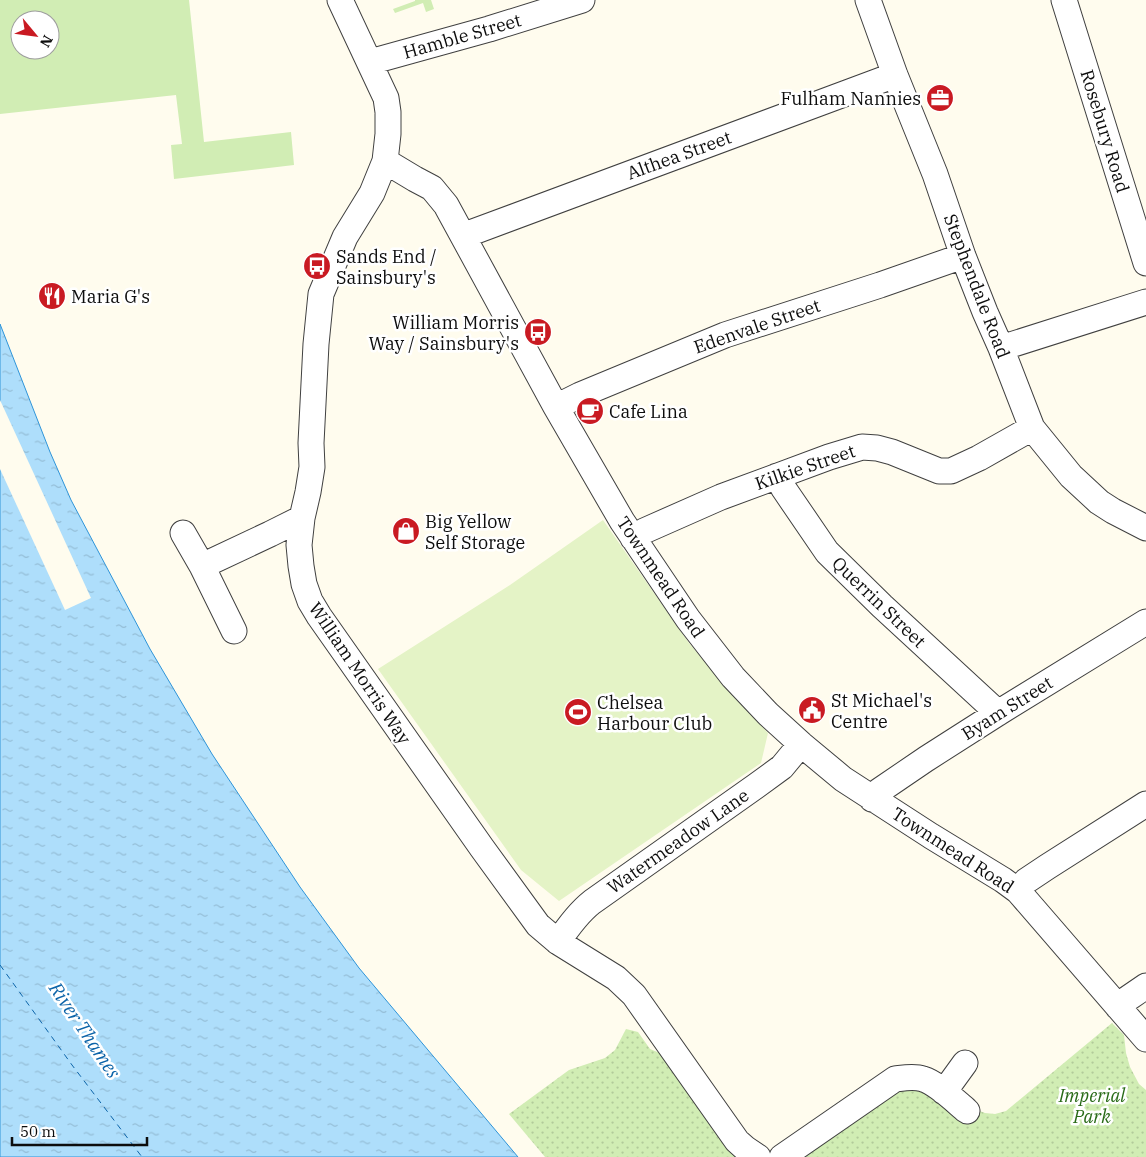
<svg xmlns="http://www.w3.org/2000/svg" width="1146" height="1157" viewBox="0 0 1146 1157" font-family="'IBM Plex Serif',serif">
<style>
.grass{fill:url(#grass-dots)}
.garden{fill:#d1edb4;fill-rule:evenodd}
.pitch{fill:#e4f3c6}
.water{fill:url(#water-ripples);stroke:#2f94d8}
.pier{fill:#fffcee}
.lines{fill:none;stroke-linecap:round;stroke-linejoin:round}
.ferry{stroke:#0c64a9;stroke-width:1;stroke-dasharray:6 5;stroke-linecap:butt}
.minor-casing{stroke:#404040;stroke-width:27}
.minor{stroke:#fff;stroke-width:25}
.labels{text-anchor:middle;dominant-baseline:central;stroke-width:5;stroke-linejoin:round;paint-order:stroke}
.street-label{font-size:18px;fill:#0d0d0d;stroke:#fff}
.poi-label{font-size:18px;fill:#0d0d0d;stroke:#fff;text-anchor:start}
.park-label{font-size:18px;font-style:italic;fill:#296b18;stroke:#fff}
.water-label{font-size:19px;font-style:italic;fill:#0c64a9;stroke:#fff}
</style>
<defs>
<pattern id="grass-dots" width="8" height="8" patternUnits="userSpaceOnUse" patternTransform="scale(1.25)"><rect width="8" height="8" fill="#d1edb4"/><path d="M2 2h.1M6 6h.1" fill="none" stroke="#b2ca9a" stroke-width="1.8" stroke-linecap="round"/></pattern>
<pattern id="water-ripples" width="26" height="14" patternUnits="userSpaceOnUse" patternTransform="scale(1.25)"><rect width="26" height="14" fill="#aedefb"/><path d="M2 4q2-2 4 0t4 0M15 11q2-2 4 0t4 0" fill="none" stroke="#94bdd6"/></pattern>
</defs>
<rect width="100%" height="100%" fill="#fffcee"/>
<path class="grass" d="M 1112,1023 L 1124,1035 L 1126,1053 L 1130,1067 L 1139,1084 L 1146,1090 L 1146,1157 L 799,1157 L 906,1083 L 985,1113 L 995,1114 L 1006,1111 Z
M 626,1029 L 638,1032 L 650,1049 L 667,1056 L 740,1157 L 545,1157 L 509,1114 L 569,1070 L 605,1058 L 615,1050 Z"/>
<path class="garden" d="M 0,0 L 189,0 L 204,142 L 291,132 L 294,165 L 174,179 L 171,145 L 182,144 L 176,95 L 0,114 ZM 20,20 L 50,20 L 50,50 L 20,50 Z
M 415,0 L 431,0 L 434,9 L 426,12 L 423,3 L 395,13 L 393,9 L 415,1 Z"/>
<path class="pitch" d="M 603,520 L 689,643 L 729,690 L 768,733 L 761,763 L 559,901 L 521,870 L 378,669 L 510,585 Z"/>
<path class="water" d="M 0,324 L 50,452 L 71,500 L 150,649 L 212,754 L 300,887 L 359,968 L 518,1157 L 0,1157 Z"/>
<path class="pier" d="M 0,400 L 91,598 L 65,610 L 0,469 Z"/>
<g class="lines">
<path class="ferry" d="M 0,965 L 72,1065 L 142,1157"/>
<g class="minor-casing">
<path id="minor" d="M 340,0 L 386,98 L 388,112 L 388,134 L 385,161 L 372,193 L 345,237 L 321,294 L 316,344 L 311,443 L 312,467 L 308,492 L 302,518 L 299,545 L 301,566 L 304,584 L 310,601 L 319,616 L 482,848 L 538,925 L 558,942 L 616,978 L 634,995 L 737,1141 L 746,1149 L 758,1157
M 868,0 L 895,75 L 935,174 L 963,256 L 985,312 L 1001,348 L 1032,428 L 1071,476 L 1099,502 L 1113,511 L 1146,528
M 1064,0 L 1146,263
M 370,62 L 489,29 L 582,0
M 385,161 L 415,179 L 432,188 L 446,205 L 556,407 L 622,521 L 688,619 L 733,677 L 768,714 L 801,744 L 843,779 L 931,836 L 1003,880 L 1018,891 L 1146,1039
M 464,238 L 473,232 L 895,75
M 1001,348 L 1146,302
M 556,407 L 580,395 L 725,335 L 880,285 L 963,256
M 777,476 L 784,489 L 827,552 L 882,606 L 998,713
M 183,533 L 202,566 L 234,631
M 633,538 L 644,531 L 721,497 L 829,457 L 862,447 L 877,448 L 892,452 L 939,471 L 951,471 L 979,458 L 1032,428
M 202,566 L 270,534 L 302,518
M 872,799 L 879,791 L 926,759 L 998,713 L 1146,622
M 1018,891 L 1026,881 L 1047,867 L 1146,804
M 558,942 C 568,927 578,913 592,902 L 756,786 L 782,767 L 801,744
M 1118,1007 L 1127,999 L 1146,986
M 944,1092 L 965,1063
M 782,1157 L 895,1079 C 904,1078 914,1076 923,1079 C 937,1083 955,1101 967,1111"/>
</g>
<use href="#minor" class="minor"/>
</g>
<defs>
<g id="office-disc" transform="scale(1.4375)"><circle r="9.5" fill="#c91a22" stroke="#fff"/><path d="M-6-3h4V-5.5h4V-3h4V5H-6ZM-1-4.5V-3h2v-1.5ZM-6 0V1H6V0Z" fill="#fff"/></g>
<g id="bus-disc" transform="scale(1.4375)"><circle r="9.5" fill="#c91a22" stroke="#fff"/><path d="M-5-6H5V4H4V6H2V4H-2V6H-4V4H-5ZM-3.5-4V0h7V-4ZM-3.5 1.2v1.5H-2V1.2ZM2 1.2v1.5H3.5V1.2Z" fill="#fff"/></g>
<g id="restaurant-disc" transform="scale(1.4375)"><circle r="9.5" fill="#c91a22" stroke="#fff"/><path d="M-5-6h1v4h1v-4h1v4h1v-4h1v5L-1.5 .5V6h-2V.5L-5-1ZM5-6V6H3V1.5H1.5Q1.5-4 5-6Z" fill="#fff"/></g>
<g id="cafe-disc" transform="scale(1.4375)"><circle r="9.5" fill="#c91a22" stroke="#fff"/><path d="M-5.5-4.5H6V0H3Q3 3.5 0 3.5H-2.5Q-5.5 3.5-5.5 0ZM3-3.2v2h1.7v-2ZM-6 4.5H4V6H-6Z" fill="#fff"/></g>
<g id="shop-disc" transform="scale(1.4375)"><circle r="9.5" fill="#c91a22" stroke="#fff"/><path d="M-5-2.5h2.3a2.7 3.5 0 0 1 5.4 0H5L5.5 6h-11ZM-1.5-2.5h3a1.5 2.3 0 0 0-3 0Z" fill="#fff"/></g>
<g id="civic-disc" transform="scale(1.4375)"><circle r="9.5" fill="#c91a22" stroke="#fff"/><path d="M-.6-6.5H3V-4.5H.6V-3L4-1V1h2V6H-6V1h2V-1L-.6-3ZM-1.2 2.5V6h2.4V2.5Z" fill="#fff"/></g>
<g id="stadium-disc" transform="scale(1.4375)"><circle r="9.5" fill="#c91a22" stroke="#fff"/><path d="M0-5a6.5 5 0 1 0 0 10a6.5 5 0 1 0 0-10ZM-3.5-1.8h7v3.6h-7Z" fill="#fff"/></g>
</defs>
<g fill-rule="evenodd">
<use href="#office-disc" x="940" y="98"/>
<use href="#bus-disc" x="317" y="266"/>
<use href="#restaurant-disc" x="52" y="296"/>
<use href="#bus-disc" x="538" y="332"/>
<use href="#cafe-disc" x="590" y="411"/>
<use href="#shop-disc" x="406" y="531"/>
<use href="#civic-disc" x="812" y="710"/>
<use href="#stadium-disc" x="578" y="712"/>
</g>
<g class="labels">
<g class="street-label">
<text transform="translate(462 36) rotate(-16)">Hamble Street</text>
<text transform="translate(1105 131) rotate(73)">Rosebury Road</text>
<text transform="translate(679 155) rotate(-20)">Althea Street</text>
<text transform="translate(977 286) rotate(69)">Stephendale Road</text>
<text transform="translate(757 326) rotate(-19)">Edenvale Street</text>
<text transform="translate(805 467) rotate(-19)">Kilkie Street</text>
<text transform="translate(661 577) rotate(56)">Townmead Road</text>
<text transform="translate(879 602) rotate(44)">Querrin Street</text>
<text transform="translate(360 673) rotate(56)">William Morris Way</text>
<text transform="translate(1007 708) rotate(-32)">Byam Street</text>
<text transform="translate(678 841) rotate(-35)">Watermeadow Lane</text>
<text transform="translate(953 850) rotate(33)">Townmead Road</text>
</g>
<g class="poi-label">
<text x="921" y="98" text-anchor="end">Fulham Nannies</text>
<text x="336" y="256">Sands End /<tspan x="336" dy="21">Sainsbury's</tspan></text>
<text x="71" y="296">Maria G's</text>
<text x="519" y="322" text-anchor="end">William Morris<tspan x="519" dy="21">Way / Sainsbury's</tspan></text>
<text x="609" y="411">Cafe Lina</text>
<text x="425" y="521">Big Yellow<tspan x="425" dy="21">Self Storage</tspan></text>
<text x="831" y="700">St Michael's<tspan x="831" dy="21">Centre</tspan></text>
<text x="597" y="702">Chelsea<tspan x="597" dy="21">Harbour Club</tspan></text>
</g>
<g class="park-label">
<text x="1092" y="1095">Imperial<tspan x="1092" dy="21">Park</tspan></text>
</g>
<g class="water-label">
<text transform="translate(85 1030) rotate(56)">River Thames</text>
</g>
</g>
<g transform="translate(35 35) rotate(119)"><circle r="24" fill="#ffffff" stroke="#9e9e9e"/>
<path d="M0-4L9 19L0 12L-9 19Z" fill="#c91a22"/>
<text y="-8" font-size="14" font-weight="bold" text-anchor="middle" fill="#0d0d0d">N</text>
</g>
<path d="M12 1137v8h135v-8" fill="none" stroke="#0d0d0d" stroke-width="2.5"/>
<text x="20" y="1137" font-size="15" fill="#0d0d0d" stroke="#ffffff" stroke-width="4" paint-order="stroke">50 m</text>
</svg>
